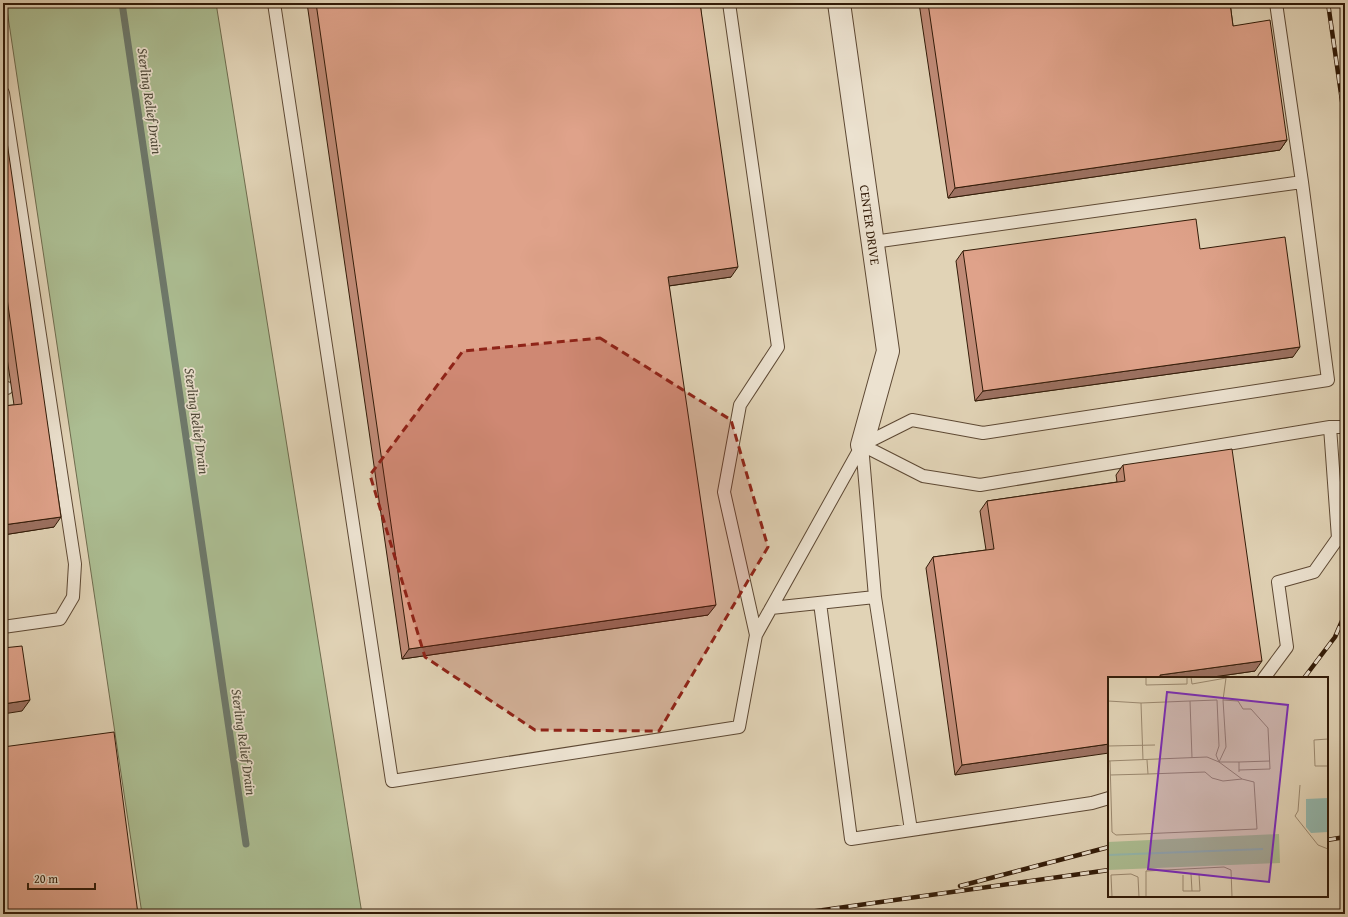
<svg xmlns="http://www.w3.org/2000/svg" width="1348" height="917" viewBox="0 0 1348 917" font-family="'Gentium Book Plus',serif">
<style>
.green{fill:#acbe93;stroke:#6f6c4e}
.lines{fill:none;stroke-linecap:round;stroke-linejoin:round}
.stream{stroke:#6d796c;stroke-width:7}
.lane-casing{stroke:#5e4934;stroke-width:14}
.street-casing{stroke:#5e4934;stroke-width:24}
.lane{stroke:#ece2d0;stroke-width:12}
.street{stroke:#ece2d0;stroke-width:22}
.rail-casing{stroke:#321b08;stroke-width:4.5}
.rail{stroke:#ece2d0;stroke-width:3;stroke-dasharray:9;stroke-linecap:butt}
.wall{fill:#c08b77;stroke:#321b08}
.shaded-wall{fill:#9c7161;stroke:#321b08}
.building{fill:#dfa28a;stroke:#321b08}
.marked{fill:#8f2418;fill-opacity:0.2;stroke:#8f2418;stroke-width:3;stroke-dasharray:8 5;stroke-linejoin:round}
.labels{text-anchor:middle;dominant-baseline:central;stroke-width:3.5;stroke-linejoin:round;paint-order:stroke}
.street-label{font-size:13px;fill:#321b08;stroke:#ece2d0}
.water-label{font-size:14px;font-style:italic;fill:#4f4a3a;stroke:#ece2d0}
.inset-river{fill:none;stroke:#94b8ae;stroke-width:2}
.inset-road{fill:none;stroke:#9b8970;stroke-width:1}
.view{fill:#7b2cbf;fill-opacity:0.15;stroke:#7b2cbf;stroke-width:2}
.inset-edge{fill:none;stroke:#321b08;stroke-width:2}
</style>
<rect width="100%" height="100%" fill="#e1d3b6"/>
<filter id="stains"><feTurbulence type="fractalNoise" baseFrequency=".005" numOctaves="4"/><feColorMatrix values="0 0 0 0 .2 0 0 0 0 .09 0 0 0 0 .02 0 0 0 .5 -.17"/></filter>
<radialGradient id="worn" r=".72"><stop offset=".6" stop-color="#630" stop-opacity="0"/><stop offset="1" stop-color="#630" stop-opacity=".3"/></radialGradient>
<path class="green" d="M 6,3 L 216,3 L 362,914 L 142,914 Z"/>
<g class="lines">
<path class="stream" d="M 122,3 L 246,844"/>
<g class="lane-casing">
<path id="lane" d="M 274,3 L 392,781 L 739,727 L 756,635 L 724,492 L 740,405 L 778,347 L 729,3
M 1276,3 L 1302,182
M 3,93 L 75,564 L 73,597 L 60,619 L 3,627
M 3,388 L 7,388
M 1330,427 L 1345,427
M 862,445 L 923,476 L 980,485 L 1330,427 L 1338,538 L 1314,572 L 1278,582 L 1287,647 L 1264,678
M 875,597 L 911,830
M 820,603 L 851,839 L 1092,803 L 1109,798
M 771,608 L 875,597 L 862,445
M 756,635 L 862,445 L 912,420 L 983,433 L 1328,380 L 1302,182 L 873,242"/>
</g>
<g class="street-casing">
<g id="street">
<path id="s1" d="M 839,3 L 888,351 L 862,445"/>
</g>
</g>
<use href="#lane" class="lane"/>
<use href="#street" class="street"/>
<g class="rail-casing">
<path id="rail" d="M 1328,3 L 1345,122
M 1304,678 L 1335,637 L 1345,614
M 1327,840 L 1345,837
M 960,886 L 1109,847
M 795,914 L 1109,870"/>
</g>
<use href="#rail" class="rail"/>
</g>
<path class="wall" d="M 307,3 L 700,3 L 731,277 L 669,286 L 708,615 L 402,659 Z
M 919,3 L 1230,3 L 1233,26 L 1287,140 L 1280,150 L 948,198 Z
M 3,114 L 54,527 L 3,535 L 3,406 L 14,405 L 3,331 Z
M 1200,249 L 1293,357 L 975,401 L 956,261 L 963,251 Z
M 1123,465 L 1255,671 L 1206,678 L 1109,678 L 955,775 L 926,568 L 933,557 L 986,550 L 980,511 L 987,501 L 1117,482 L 1116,475 Z"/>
<path class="shaded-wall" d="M 1287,140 L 1280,150 L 948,198 L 955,188 Z
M 738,267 L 731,277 L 661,287 L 668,277 Z
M 1300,347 L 1293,357 L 975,401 L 983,391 Z
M 61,517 L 54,527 L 3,535 L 3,525 Z
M 716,605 L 708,615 L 402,659 L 409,649 Z
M 1262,661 L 1255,671 L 1206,678 L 1158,678 L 1160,675 Z
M 30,700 L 22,711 L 3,714 L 3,704 Z
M 1109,744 L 1109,753 L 955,775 L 962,765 Z"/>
<path class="building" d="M 316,3 L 700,3 L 738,267 L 668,277 L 716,605 L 409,649 Z
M 928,3 L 1230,3 L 1233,26 L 1270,20 L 1287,140 L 955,188 Z
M 3,114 L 61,517 L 3,525 L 3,406 L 22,404 L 3,270 Z
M 1196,219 L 1200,249 L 1285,237 L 1300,347 L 983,391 L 963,251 Z
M 1232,449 L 1262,661 L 1160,675 L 1160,678 L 1109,678 L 1109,744 L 962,765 L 933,557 L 994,549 L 987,501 L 1125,481 L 1123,465 Z
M 22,646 L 30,700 L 3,704 L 3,648 Z
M 114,732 L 138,914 L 3,914 L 3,747 Z"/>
<path class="marked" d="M 600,338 L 731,420 L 768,547 L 659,731 L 535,730 L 425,657 L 370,475 L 463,351 Z"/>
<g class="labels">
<g class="street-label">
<text stroke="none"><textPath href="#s1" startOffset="224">CENTER DRIVE</textPath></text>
</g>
<g class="water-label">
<text transform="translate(150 101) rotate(82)">Sterling Relief Drain</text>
<text transform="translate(197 421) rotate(82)">Sterling Relief Drain</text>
<text transform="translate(244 742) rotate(82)">Sterling Relief Drain</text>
</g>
</g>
<g transform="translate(1108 677)">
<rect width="220" height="220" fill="#e1d3b6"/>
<path d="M 171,157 L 172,186 L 0,193 L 0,165 Z" fill="#acbe93"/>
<path d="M 220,121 L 220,155 L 203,156 L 198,150 L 198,122 Z" fill="#94b8ae"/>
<path class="inset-river" d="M 0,178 L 155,172"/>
<path class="inset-road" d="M 38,0 L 38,8 L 79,7 L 79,0M 83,0 L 84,7 L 118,1M 115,23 L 118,1M 0,24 L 33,26M 220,62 L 206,63 L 207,89 L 220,89M 0,69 L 47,68M 84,81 L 82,24 L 109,23 L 111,69 L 108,78 L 111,85M 35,83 L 33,26 L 82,24M 0,84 L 99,80 L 111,85 L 134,102M 2,84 L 4,155 L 8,158 L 149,152 L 146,105 L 134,102 L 115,104 L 104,101 L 97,95 L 40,97 L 39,83M 111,85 L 118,70 L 115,23 L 130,24 L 135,32 L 143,32 L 160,51 L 162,92 L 131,93M 111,85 L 131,85 L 131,95M 131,85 L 162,84M 2,98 L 40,97M 192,108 L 190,134 L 187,139 L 210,168 L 220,172M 83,197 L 84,214M 75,198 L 75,214 L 92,214 L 91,197M 4,220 L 3,198 L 23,197 L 30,200 L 31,220M 38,220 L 38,194 L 116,190 L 123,193 L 124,220"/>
<path class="view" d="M 59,15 L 180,28 L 161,205 L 40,192 Z"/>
<rect width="220" height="220" class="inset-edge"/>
</g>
<rect width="1348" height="917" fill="none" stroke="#e1d3b6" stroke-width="16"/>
<rect x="4" y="4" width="1340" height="909" fill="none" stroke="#321b08" stroke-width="2"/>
<rect x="8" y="8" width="1332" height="901" fill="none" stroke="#321b08"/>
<path d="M28 883v6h67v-6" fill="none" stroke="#321b08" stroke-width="2"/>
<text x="34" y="883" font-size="12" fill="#321b08" stroke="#ece2d0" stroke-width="3" paint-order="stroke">20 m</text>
<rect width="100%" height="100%" filter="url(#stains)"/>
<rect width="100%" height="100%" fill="url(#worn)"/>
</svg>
